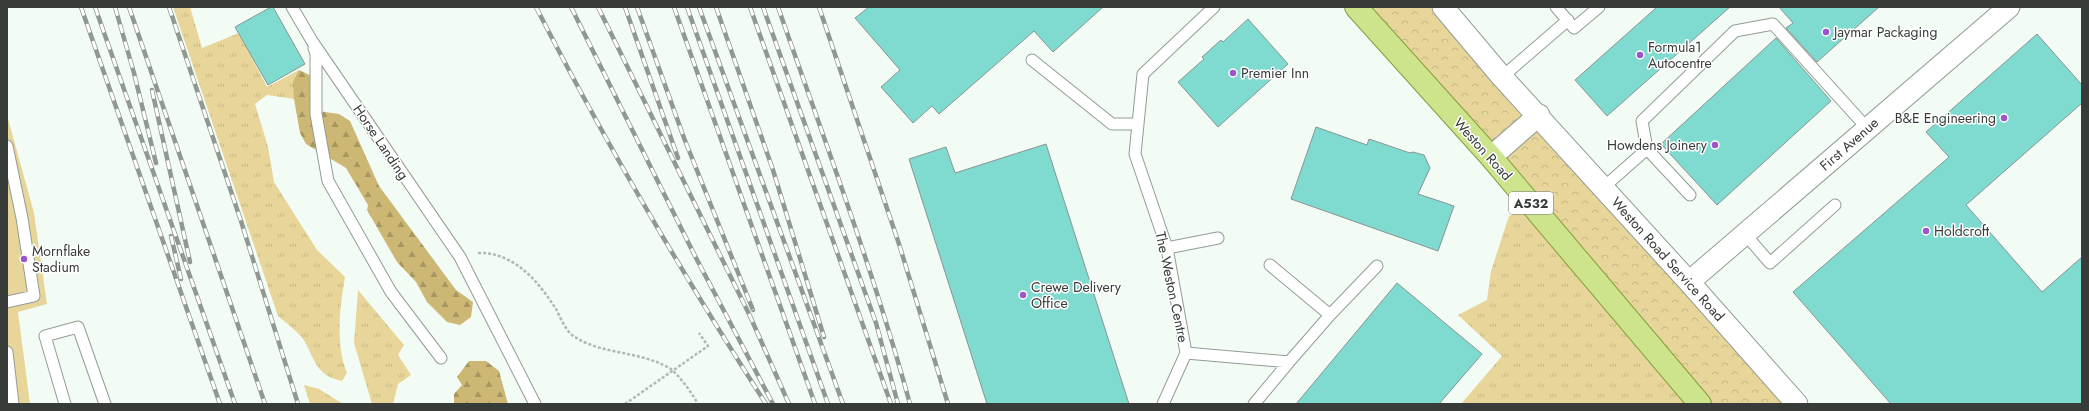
<svg xmlns="http://www.w3.org/2000/svg" width="2089" height="411" viewBox="0 0 2089 411" font-family="Jost,sans-serif">
<style>
.grass{fill:url(#grass-tufts)}
.forest{fill:url(#forest-firs)}
.park{fill:url(#park-crowns)}
.garden{fill:#e8d59a}
.building{fill:#7fdacf;stroke:#899593}
.lines{fill:none;stroke-linecap:round;stroke-linejoin:round}
.lane-casing{stroke:#939c95;stroke-width:13}
.street-casing{stroke:#939c95;stroke-width:23}
.primary-casing{stroke:#839e3d;stroke-width:24}
.path{stroke:#b0b8b2;stroke-width:2.5;stroke-dasharray:3 2;stroke-linecap:butt}
.lane{stroke:#fff;stroke-width:11}
.street{stroke:#fff;stroke-width:21}
.primary{stroke:#cde48c;stroke-width:22}
.rail-casing{stroke:#919892;stroke-width:4.5}
.rail{stroke:#fff;stroke-width:3;stroke-dasharray:9;stroke-linecap:butt}
.poi-dot{fill:#9b56cb;stroke:#fff;stroke-width:1.5}
.labels{text-anchor:middle;dominant-baseline:central;stroke-width:3;stroke-linejoin:round;paint-order:stroke}
.shield{fill:#fff;stroke:#747674;stroke-width:1}
.shield-label{font-size:13px;font-weight:bold;fill:#383c39}
.poi-label{font-size:14px;fill:#383c39;stroke:#fff;text-anchor:start}
.street-label{font-size:14px;fill:#383c39;stroke:#fff}
</style>
<defs>
<pattern id="grass-tufts" width="24" height="20" patternUnits="userSpaceOnUse"><rect width="24" height="20" fill="#e8d59a"/><path d="M3 7l-1-3M5 7V3M7 7l1-3M15 17l-1-3M17 17v-4M19 17l1-3" fill="none" stroke="#c8b885"/></pattern>
<pattern id="forest-firs" width="22" height="20" patternUnits="userSpaceOnUse"><rect width="22" height="20" fill="#ccb774"/><path d="M5 1l3.5 6h-7zM16 11l3.5 6h-7z" fill="#a79660"/></pattern>
<pattern id="park-crowns" width="20" height="18" patternUnits="userSpaceOnUse"><rect width="20" height="18" fill="#e8d59a"/><path d="M2 6a3 3 0 1 1 6 0M12 15a3 3 0 1 1 6 0" fill="none" stroke="#c8b885"/></pattern>
</defs>
<rect width="100%" height="100%" fill="#f2fcf4"/>
<path class="grass" d="M 173,7 L 190,7 L 202,48 L 239,33 L 267,87 L 299,70 L 294,99 L 267,95 L 255,104 L 268,147 L 274,182 L 317,250 L 345,277 C 340,307 335,344 347,373 L 342,381 C 316,375 316,362 305,342 C 299,332 287,324 278,316 Z
M 1533,206 L 1700,404 L 1461,404 L 1502,356 L 1458,315 L 1487,300 L 1491,271 L 1509,216 Z
M 358,290 L 404,345 L 398,355 L 411,375 L 398,384 L 393,404 L 372,404 L 354,343 Z
M 304,385 L 319,389 L 343,404 L 310,404 Z"/>
<path class="forest" d="M 299,70 L 314,77 L 318,111 L 339,114 L 350,121 L 379,186 L 456,290 L 473,302 L 471,317 L 460,325 L 447,322 L 427,302 L 416,282 L 397,262 L 367,210 L 368,205 L 346,168 L 306,144 L 300,133 L 294,99 L 293,82 Z
M 469,361 L 486,361 L 499,371 L 508,404 L 454,404 L 454,394 L 462,385 L 457,377 Z"/>
<path class="park" d="M 1356,7 L 1443,7 L 1797,404 L 1700,404 Z"/>
<path class="garden" d="M 7,115 L 34,213 L 47,304 L 18,312 L 30,404 L 7,404 Z"/>
<path class="building" d="M 271,7 L 273,7 L 305,64 L 268,85 L 235,27 Z
M 869,7 L 1103,7 L 1053,52 L 1034,31 L 939,114 L 932,106 L 913,123 L 881,87 L 900,70 L 855,18 Z
M 1657,7 L 1730,7 L 1607,116 L 1575,80 Z
M 1779,7 L 1879,7 L 1817,62 L 1786,28 L 1793,23 Z
M 1248,19 L 1288,64 L 1218,127 L 1178,82 L 1204,59 L 1202,57 L 1221,40 L 1223,42 Z
M 2037,34 L 2082,85 L 2082,103 L 1966,205 L 2042,292 L 2082,257 L 2082,404 L 1891,404 L 1793,292 L 1949,157 L 1926,132 Z
M 1776,38 L 1831,101 L 1717,205 L 1661,144 Z
M 1316,127 L 1367,145 L 1369,139 L 1410,153 L 1413,152 L 1424,155 L 1430,168 L 1418,194 L 1454,206 L 1438,251 L 1291,199 Z
M 1046,144 L 1129,404 L 987,404 L 909,159 L 946,147 L 955,173 Z
M 1397,283 L 1482,354 L 1439,404 L 1296,404 Z"/>
<g class="lines">
<g class="lane-casing">
<path id="lane" d="M 292,7 L 312,41 L 460,257 L 535,404
M 1556,7 L 1574,28 L 1599,7
M 314,48 L 316,54 L 316,114 L 328,181 L 391,292 L 441,358
M 1032,60 L 1112,124 L 1138,124
M 1502,77 L 1568,20
M 7,146 L 22,218 L 34,296 L 7,302
M 1604,187 L 1647,149
M 1690,195 L 1647,149 L 1642,121 L 1735,31 L 1773,24 L 1867,128
M 1745,234 L 1770,263 L 1835,205
M 1167,248 L 1218,238
M 1270,265 L 1330,315
M 7,352 L 13,404
M 1186,353 L 1289,362 L 1330,315 L 1377,266
M 65,404 L 45,336 L 78,327 L 105,404
M 1163,404 L 1186,353 L 1167,248 L 1135,154 L 1143,74 L 1214,7
M 1254,404 L 1289,362"/>
</g>
<g class="street-casing">
<path id="street" d="M 1443,7 L 1502,77 L 1689,282 L 1797,404
M 1491,157 L 1539,115
M 1689,282 L 2009,7"/>
</g>
<g class="primary-casing">
<path id="primary" d="M 1356,7 L 1491,157 L 1700,404"/>
</g>
<path class="path" d="M 478,253 C 514,252 538,281 556,309 C 560,317 565,329 572,335 C 597,353 631,351 659,363 C 663,365 669,367 672,370 C 683,380 691,392 698,404
M 625,404 L 708,346 L 699,333"/>
<use href="#lane" class="lane"/>
<use href="#street" class="street"/>
<use href="#primary" class="primary"/>
<g class="rail-casing">
<path id="rail" d="M 81,7 L 220,404
M 95,7 L 235,404
M 115,7 L 134,73 L 156,163
M 129,7 L 265,404
M 169,7 L 241,221 L 298,404
M 536,7 C 606,144 683,275 766,404
M 571,7 L 695,256 L 773,404
M 598,7 L 750,316 L 789,404
M 625,7 L 678,158
M 637,7 L 684,138 L 753,310
M 674,7 L 815,404
M 687,7 L 828,404
M 699,7 L 843,404
M 716,7 L 773,170 L 824,337
M 750,7 L 891,404
M 763,7 L 876,323 L 898,404
M 778,7 C 824,139 873,269 910,404
M 819,7 L 899,244 L 948,404
M 152,90 L 190,262
M 171,236 L 181,279"/>
</g>
<use href="#rail" class="rail"/>
</g>
<g class="poi-dot">
<circle cx="1826" cy="32" r="4"/>
<circle cx="1640" cy="55" r="4"/>
<circle cx="1233" cy="73" r="4"/>
<circle cx="2004" cy="118" r="4"/>
<circle cx="1715" cy="145" r="4"/>
<circle cx="1926" cy="231" r="4"/>
<circle cx="24" cy="259" r="4"/>
<circle cx="1023" cy="295" r="4"/>
</g>
<g class="labels">
<rect class="shield" x="1509" y="192" width="44" height="22" rx="3"/>
<g class="shield-label">
<text x="1531" y="203">A532</text>
</g>
<g class="poi-label">
<text x="1834" y="32">Jaymar Packaging</text>
<text x="1648" y="47">Formula1<tspan x="1648" dy="16">Autocentre</tspan></text>
<text x="1241" y="73">Premier Inn</text>
<text x="1996" y="118" text-anchor="end">B&amp;E Engineering</text>
<text x="1707" y="145" text-anchor="end">Howdens Joinery</text>
<text x="1934" y="231">Holdcroft</text>
<text x="32" y="251">Mornflake<tspan x="32" dy="16">Stadium</tspan></text>
<text x="1031" y="287">Crewe Delivery<tspan x="1031" dy="16">Office</tspan></text>
</g>
<g class="street-label">
<text transform="translate(381 142) rotate(56)">Horse Landing</text>
<text transform="translate(1849 144) rotate(-41)">First Avenue</text>
<text transform="translate(1483 149) rotate(48)">Weston Road</text>
<text transform="translate(1668 259) rotate(48)">Weston Road Service Road</text>
<text transform="translate(1172 287) rotate(78)">The Weston Centre</text>
</g>
</g>
<rect width="2089" height="411" fill="none" stroke="#383c39" stroke-width="16"/>
</svg>
